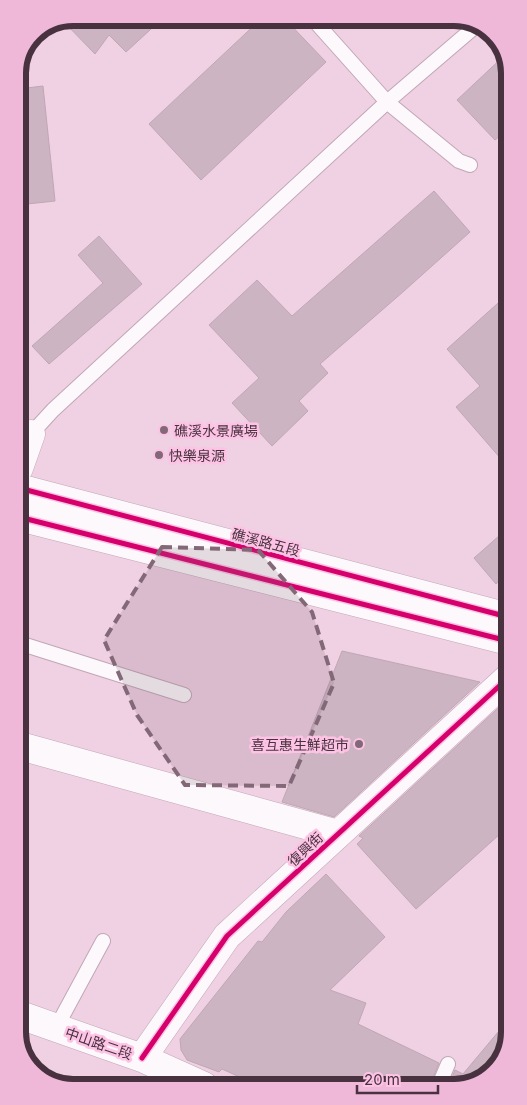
<svg xmlns="http://www.w3.org/2000/svg" width="527" height="1105" viewBox="0 0 527 1105" font-family="Inter,'Noto Sans TC',sans-serif">
<style>
.building{fill:#cdb4c3;stroke:#c0a7b6}
.lines{fill:none;stroke-linecap:round;stroke-linejoin:round}
.service-casing{stroke:#c0a7b6;stroke-width:16}
.minor-casing{stroke:#c0a7b6;stroke-width:29}
.primary-casing{stroke:#c0a7b6;stroke-width:29}
.service{stroke:#fdf8fb;stroke-width:14}
.minor{stroke:#fdf8fb;stroke-width:28}
.primary{stroke:#fdf8fb;stroke-width:28}
.cycleway-casing{stroke:#fdc3e5;stroke-width:8}
.cycleway{stroke:#d6006c;stroke-width:5}
.marked{fill:#836978;fill-opacity:0.2;stroke:#836978;stroke-width:4;stroke-dasharray:10 6;stroke-linejoin:round}
.poi-dot{fill:#836978;stroke:#fdc3e5;stroke-width:2}
.labels{text-anchor:middle;dominant-baseline:central;stroke-width:5;stroke-linejoin:round;paint-order:stroke}
.poi-label{font-size:14px;fill:#49323f;stroke:#fdc3e5;text-anchor:start}
.street-label{font-size:14px;fill:#49323f;stroke:#fdc3e5}
.rim{fill:none;stroke:#49323f;stroke-width:6}
</style>
<rect width="100%" height="100%" fill="#f0d0e3"/>
<path class="building" d="M 74,18 L 163,18 L 126,52 L 109,35 L 95,54 L 64,22 Z
M 262,18 L 284,18 L 326,62 L 201,180 L 149,124 Z
M 506,54 L 507,130 L 495,140 L 457,100 Z
M 43,86 L 55,201 L 18,205 L 18,89 Z
M 434,191 L 470,232 L 404,291 L 320,364 L 328,373 L 299,401 L 308,411 L 272,446 L 232,403 L 259,378 L 209,325 L 257,280 L 292,316 Z
M 99,236 L 142,284 L 49,364 L 32,346 L 103,283 L 78,255 Z
M 507,295 L 508,467 L 456,407 L 480,386 L 447,349 Z
M 508,528 L 508,573 L 496,584 L 474,558 Z
M 342,651 L 480,682 L 334,817 L 282,802 Z
M 508,699 L 509,826 L 416,909 L 357,844 L 363,838 L 359,836 Z
M 326,874 L 385,937 L 330,990 L 366,1003 L 358,1024 L 439,1063 L 430,1085 L 259,1086 L 222,1069 L 219,1072 L 187,1060 L 181,1050 L 180,1039 L 258,941 L 262,942 L 286,912 Z
M 509,1019 L 509,1035 L 498,1065 L 472,1084 L 449,1085 L 455,1070 L 463,1074 Z"/>
<g class="lines">
<g class="service-casing">
<path id="service" d="M 312,18 L 387,102 L 459,161 L 470,165
M 31,434 L 53,410 L 387,102 L 477,25
M 19,643 L 184,695
M 56,1028 L 103,941
M 439,1085 L 448,1064"/>
</g>
<g class="minor-casing">
<path id="minor" d="M 19,468 L 31,434
M 20,746 L 338,834
M 20,1015 L 142,1058 L 204,1086
M 142,1058 L 227,936 L 508,678"/>
</g>
<g class="primary-casing">
<path id="primary" d="M 19,488 L 508,617
M 19,517 L 508,641"/>
</g>
<use href="#service" class="service"/>
<use href="#minor" class="minor"/>
<use href="#primary" class="primary"/>
<g class="cycleway-casing">
<path id="cycleway" d="M 19,488 L 508,617
M 19,517 L 508,641
M 142,1058 L 227,936 L 508,678"/>
</g>
<use href="#cycleway" class="cycleway"/>
</g>
<path class="marked" d="M 162,547 L 258,550 L 312,612 L 334,683 L 289,786 L 185,785 L 137,715 L 104,640 Z"/>
<g class="poi-dot">
<circle cx="164" cy="430" r="5"/>
<circle cx="159" cy="455" r="5"/>
<circle cx="359" cy="744" r="5"/>
</g>
<g class="labels">
<g class="poi-label">
<text x="174" y="430">礁溪水景廣場</text>
<text x="169" y="455">快樂泉源</text>
<text x="349" y="744" text-anchor="end">喜互惠生鮮超市</text>
</g>
<g class="street-label">
<text transform="translate(266 542) rotate(15)">礁溪路五段</text>
<text transform="translate(305 849) rotate(-43)">復興街</text>
<text transform="translate(99 1043) rotate(19)">中山路二段</text>
</g>
</g>
<path d="M0 0H527V1105H0ZM73 26H454A47 47 0 0 1 501 73V1032A47 47 0 0 1 454 1079H73A47 47 0 0 1 26 1032V73A47 47 0 0 1 73 26Z" fill="#efb7d8" fill-rule="evenodd"/>
<path class="rim" d="M73 26H454A47 47 0 0 1 501 73V1032A47 47 0 0 1 454 1079H73A47 47 0 0 1 26 1032V73A47 47 0 0 1 73 26Z"/>
<path d="M357 1085v8h81v-8" fill="none" stroke="#49323f" stroke-width="2.5"/>
<text x="364" y="1085" font-size="15" fill="#49323f" stroke="#fdc3e5" stroke-width="4" paint-order="stroke">20 m</text>
</svg>
